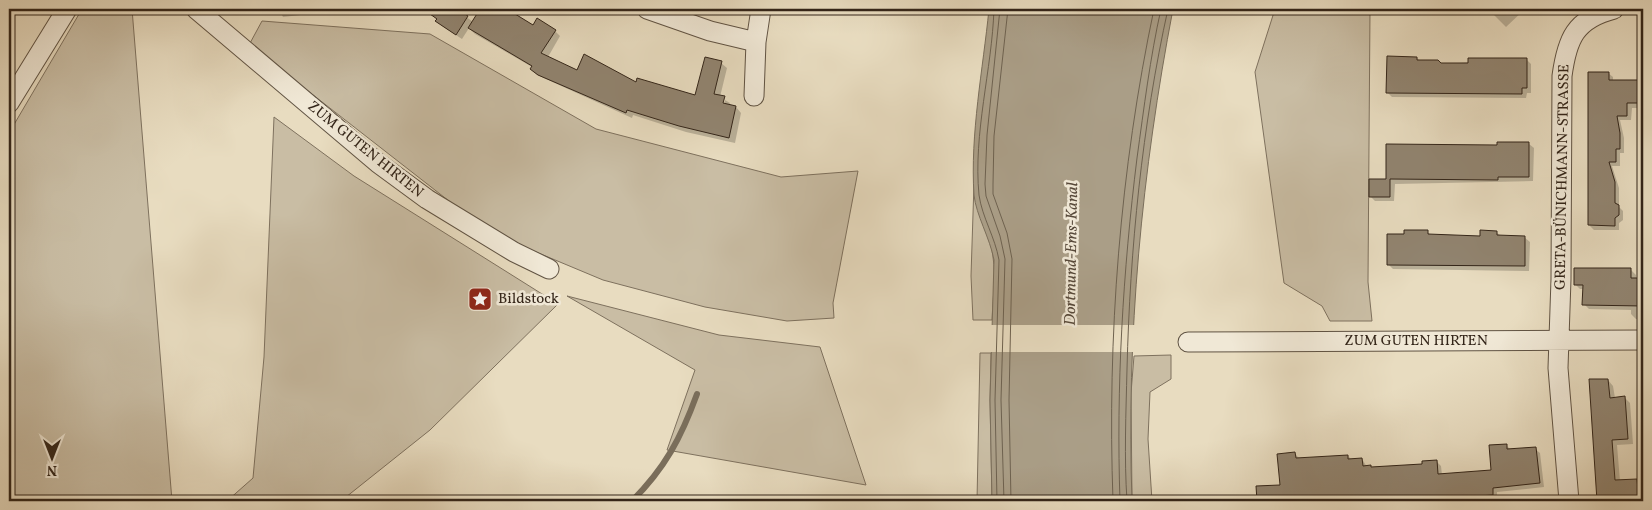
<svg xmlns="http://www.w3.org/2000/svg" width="1652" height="510" viewBox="0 0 1652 510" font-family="Vollkorn,serif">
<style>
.green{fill:#c9bda4;stroke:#7e715e}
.water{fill:#aa9e87;stroke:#7a6e5b}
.pier{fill:#e8dcc0}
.shadow{fill:#0003;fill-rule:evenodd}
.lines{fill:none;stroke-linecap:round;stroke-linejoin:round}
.shore{stroke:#6e6250;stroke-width:1}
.stream{stroke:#7a6e5b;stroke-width:6}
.building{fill:#918470;stroke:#332519}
.street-casing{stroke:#605343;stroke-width:21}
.street{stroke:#f0e8d6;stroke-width:19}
.labels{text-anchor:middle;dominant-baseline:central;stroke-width:5;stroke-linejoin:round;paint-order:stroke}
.street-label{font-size:15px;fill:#332519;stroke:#f0e8d6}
.poi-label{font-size:15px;fill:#332519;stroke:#f0e8d6;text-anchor:start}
.water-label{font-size:16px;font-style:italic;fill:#57493a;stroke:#f0e8d6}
</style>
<rect width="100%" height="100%" fill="#e8dcc0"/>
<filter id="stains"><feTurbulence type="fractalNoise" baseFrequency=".004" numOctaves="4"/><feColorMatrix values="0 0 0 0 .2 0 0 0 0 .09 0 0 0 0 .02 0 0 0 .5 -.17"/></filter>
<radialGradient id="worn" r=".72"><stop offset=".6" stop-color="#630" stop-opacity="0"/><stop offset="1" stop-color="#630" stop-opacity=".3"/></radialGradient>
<path class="green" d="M 82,9 L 132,9 L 172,501 L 9,501 L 9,133 Z
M 1275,9 L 1370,9 L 1368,282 L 1372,321 L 1330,321 L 1322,306 L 1284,283 L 1255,72 Z
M 262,21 L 430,34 L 596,129 L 781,177 L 858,171 L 833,303 L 834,318 L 787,321 L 705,307 L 603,280 L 524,247 L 458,208 L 249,45 Z
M 274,117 L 354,176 L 558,304 L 430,430 L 341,501 L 227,501 L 253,478 L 264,357 Z
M 974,183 C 975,206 986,225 991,246 C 997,270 993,296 992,320 L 973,320 L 971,276 Z
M 567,296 L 719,335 L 820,347 L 866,485 L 667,450 L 695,370 Z
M 980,353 L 991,353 L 990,400 L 992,501 L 977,501 Z
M 1171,355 L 1171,379 L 1150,392 L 1148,439 L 1152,501 L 1132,501 L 1131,393 L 1134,356 Z"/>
<path class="water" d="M 989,9 L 1173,9 C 1142,171 1126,336 1132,501 L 992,501 L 990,400 L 994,260 C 990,238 976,215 974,195 C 970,134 983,69 989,9 Z"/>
<path class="pier" d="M 990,325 L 1135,325 L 1135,352 L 989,352 Z"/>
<path class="shadow" d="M 279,9 L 308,9 L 309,14 L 283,17 Z
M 424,9 L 456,9 L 473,22 L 482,9 L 508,9 L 507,10 L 533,26 L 555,31 L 560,36 L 548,57 L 578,72 L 696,97 L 721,63 L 727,68 L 720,97 L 730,103 L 729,106 L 736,107 L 741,113 L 735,143 L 686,132 L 633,115 L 632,118 L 537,75 L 531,69 L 532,67 L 475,34 L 469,28 L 462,39 L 442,26 L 437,21 L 438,20 ZM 723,100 L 725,100 L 723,110 Z
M 734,9 L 745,9 L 744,11 Z
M 1454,9 L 1523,9 L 1524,10 L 1506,27 L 1488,9 Z
M 1417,58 L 1420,61 L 1441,64 L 1526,59 L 1531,64 L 1531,93 L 1527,93 L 1526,98 L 1392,97 L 1387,92 Z
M 1643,67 L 1643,108 L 1632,108 L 1631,120 L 1620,120 L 1624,138 L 1624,153 L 1620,153 L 1620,166 L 1612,166 L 1619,188 L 1619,207 L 1623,211 L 1623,220 L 1619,223 L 1619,230 L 1594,230 L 1589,225 L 1608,73 L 1613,77 L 1613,81 L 1643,81 Z
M 1529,144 L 1534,148 L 1533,181 L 1395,184 L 1394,201 L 1375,201 L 1370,196 L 1387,180 L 1387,145 L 1498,146 Z
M 1427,232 L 1431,235 L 1482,237 L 1496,232 L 1501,236 L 1524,237 L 1530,242 L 1529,271 L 1393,269 L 1388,264 L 1405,235 Z
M 1631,270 L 1636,275 L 1636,279 L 1643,279 L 1643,319 L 1636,319 L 1631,314 L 1631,310 L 1589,309 L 1584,304 L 1584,289 L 1580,289 L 1575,284 Z
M 1608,380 L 1613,386 L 1615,398 L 1624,397 L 1630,403 L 1633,444 L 1617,445 L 1620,481 L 1636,480 L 1642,485 L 1643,501 L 1599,501 L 1590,381 Z
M 1506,445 L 1511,450 L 1535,449 L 1540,453 L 1544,487 L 1497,492 L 1497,500 L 1476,501 L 1258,501 L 1257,487 L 1281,486 L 1295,454 L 1300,459 L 1348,456 L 1352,460 L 1362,459 L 1367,467 L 1372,468 L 1423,465 L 1436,461 L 1441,466 L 1442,475 L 1492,471 Z"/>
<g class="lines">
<path class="shore" d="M 994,9 C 992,70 973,133 979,195 C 982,217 995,237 999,260 L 995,400 L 997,501
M 1000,9 L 987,135 L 985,184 L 986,196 L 1000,236 L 1005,259 L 1001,400 L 1004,501
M 1008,9 L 994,136 L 993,184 L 993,194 L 1007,233 L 1012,259 L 1009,400 L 1011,501
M 1113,501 C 1107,337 1120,170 1154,9
M 1120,501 C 1116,387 1123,271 1137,158 C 1144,108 1150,58 1161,9
M 1127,501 C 1124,457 1126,413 1127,369 C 1130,249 1142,126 1168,9"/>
<path class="stream" d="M 632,501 C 665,468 681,438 697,394"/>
</g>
<path class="building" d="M 423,9 L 457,9 L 468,16 L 456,35 L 435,21 L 437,19 Z
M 480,9 L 507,9 L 533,25 L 537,18 L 556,30 L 541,53 L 577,70 L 584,54 L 636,82 L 637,78 L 695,95 L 705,57 L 722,61 L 714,94 L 725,96 L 723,103 L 736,106 L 729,138 L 679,126 L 627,110 L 626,113 L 538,75 L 530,69 L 532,66 L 468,28 Z
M 1387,56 L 1417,57 L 1417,60 L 1438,60 L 1441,63 L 1468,63 L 1468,58 L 1527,58 L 1527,88 L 1522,88 L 1522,94 L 1386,93 Z
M 1588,72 L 1609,72 L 1609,80 L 1643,80 L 1643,103 L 1627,103 L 1627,116 L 1617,116 L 1620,133 L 1620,149 L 1616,149 L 1616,162 L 1609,162 L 1615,182 L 1615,203 L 1619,205 L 1619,215 L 1615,218 L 1615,226 L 1588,225 Z
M 1497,142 L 1529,142 L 1529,177 L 1498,177 L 1498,180 L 1390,179 L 1390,197 L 1369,197 L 1369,179 L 1386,179 L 1386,144 L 1497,145 Z
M 1404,230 L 1428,230 L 1428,234 L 1480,236 L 1480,230 L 1497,231 L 1497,235 L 1525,236 L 1525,266 L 1387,265 L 1387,234 L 1404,234 Z
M 1574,268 L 1631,268 L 1631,278 L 1643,278 L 1643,306 L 1582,305 L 1583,285 L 1574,285 Z
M 1589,379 L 1608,379 L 1610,398 L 1625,396 L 1628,439 L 1612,440 L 1615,480 L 1637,479 L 1639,501 L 1597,501 Z
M 1507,444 L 1507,449 L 1536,447 L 1540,483 L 1493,488 L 1493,495 L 1464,497 L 1465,501 L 1369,501 L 1369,497 L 1340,499 L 1340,497 L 1257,501 L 1256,486 L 1280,485 L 1277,454 L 1295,452 L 1296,458 L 1348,455 L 1348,459 L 1362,458 L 1363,466 L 1371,465 L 1371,467 L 1422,464 L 1422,461 L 1437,460 L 1438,474 L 1491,470 L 1489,445 Z"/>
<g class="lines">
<g class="street-casing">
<path id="street" d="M 196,9 L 378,163 L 427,199 L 514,252 L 549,269
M 647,9 L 710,31 L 756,42
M 754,96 L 756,42 L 761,9
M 9,103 L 67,9
M 1188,342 L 1643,340
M 1569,501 L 1558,368 L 1561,279 L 1562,76 C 1567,39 1575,19 1614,9"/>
</g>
<use href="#street" class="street"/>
</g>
<defs>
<g id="sight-square" transform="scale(1.25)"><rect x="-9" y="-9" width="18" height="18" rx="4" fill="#8f2418" stroke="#f0e8d6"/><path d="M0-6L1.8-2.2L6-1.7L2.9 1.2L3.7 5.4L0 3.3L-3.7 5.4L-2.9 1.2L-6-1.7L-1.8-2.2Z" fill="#fff"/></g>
</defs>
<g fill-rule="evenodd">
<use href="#sight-square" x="480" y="299"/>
</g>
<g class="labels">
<g class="street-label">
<text transform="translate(365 150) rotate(39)">ZUM GUTEN HIRTEN</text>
<text transform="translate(1563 177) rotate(-89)">GRETA-BÜNICHMANN-STRASSE</text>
<text x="1416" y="341">ZUM GUTEN HIRTEN</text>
</g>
<g class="poi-label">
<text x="498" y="299">Bildstock</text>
</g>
<g class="water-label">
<text transform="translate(1072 254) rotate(-89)">Dortmund-Ems-Kanal</text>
</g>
</g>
<rect width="1652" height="510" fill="none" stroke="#e8dcc0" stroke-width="30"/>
<rect x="10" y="10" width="1632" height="490" fill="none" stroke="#332519" stroke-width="2.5"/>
<rect x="15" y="15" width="1622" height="480" fill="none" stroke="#332519"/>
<g transform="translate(52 458) rotate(180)" stroke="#f0e8d6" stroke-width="4" paint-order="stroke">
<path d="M0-4L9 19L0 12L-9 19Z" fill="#332519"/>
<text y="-8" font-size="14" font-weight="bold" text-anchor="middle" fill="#332519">N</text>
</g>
<rect width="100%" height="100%" filter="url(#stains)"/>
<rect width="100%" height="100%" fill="url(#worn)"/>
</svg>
